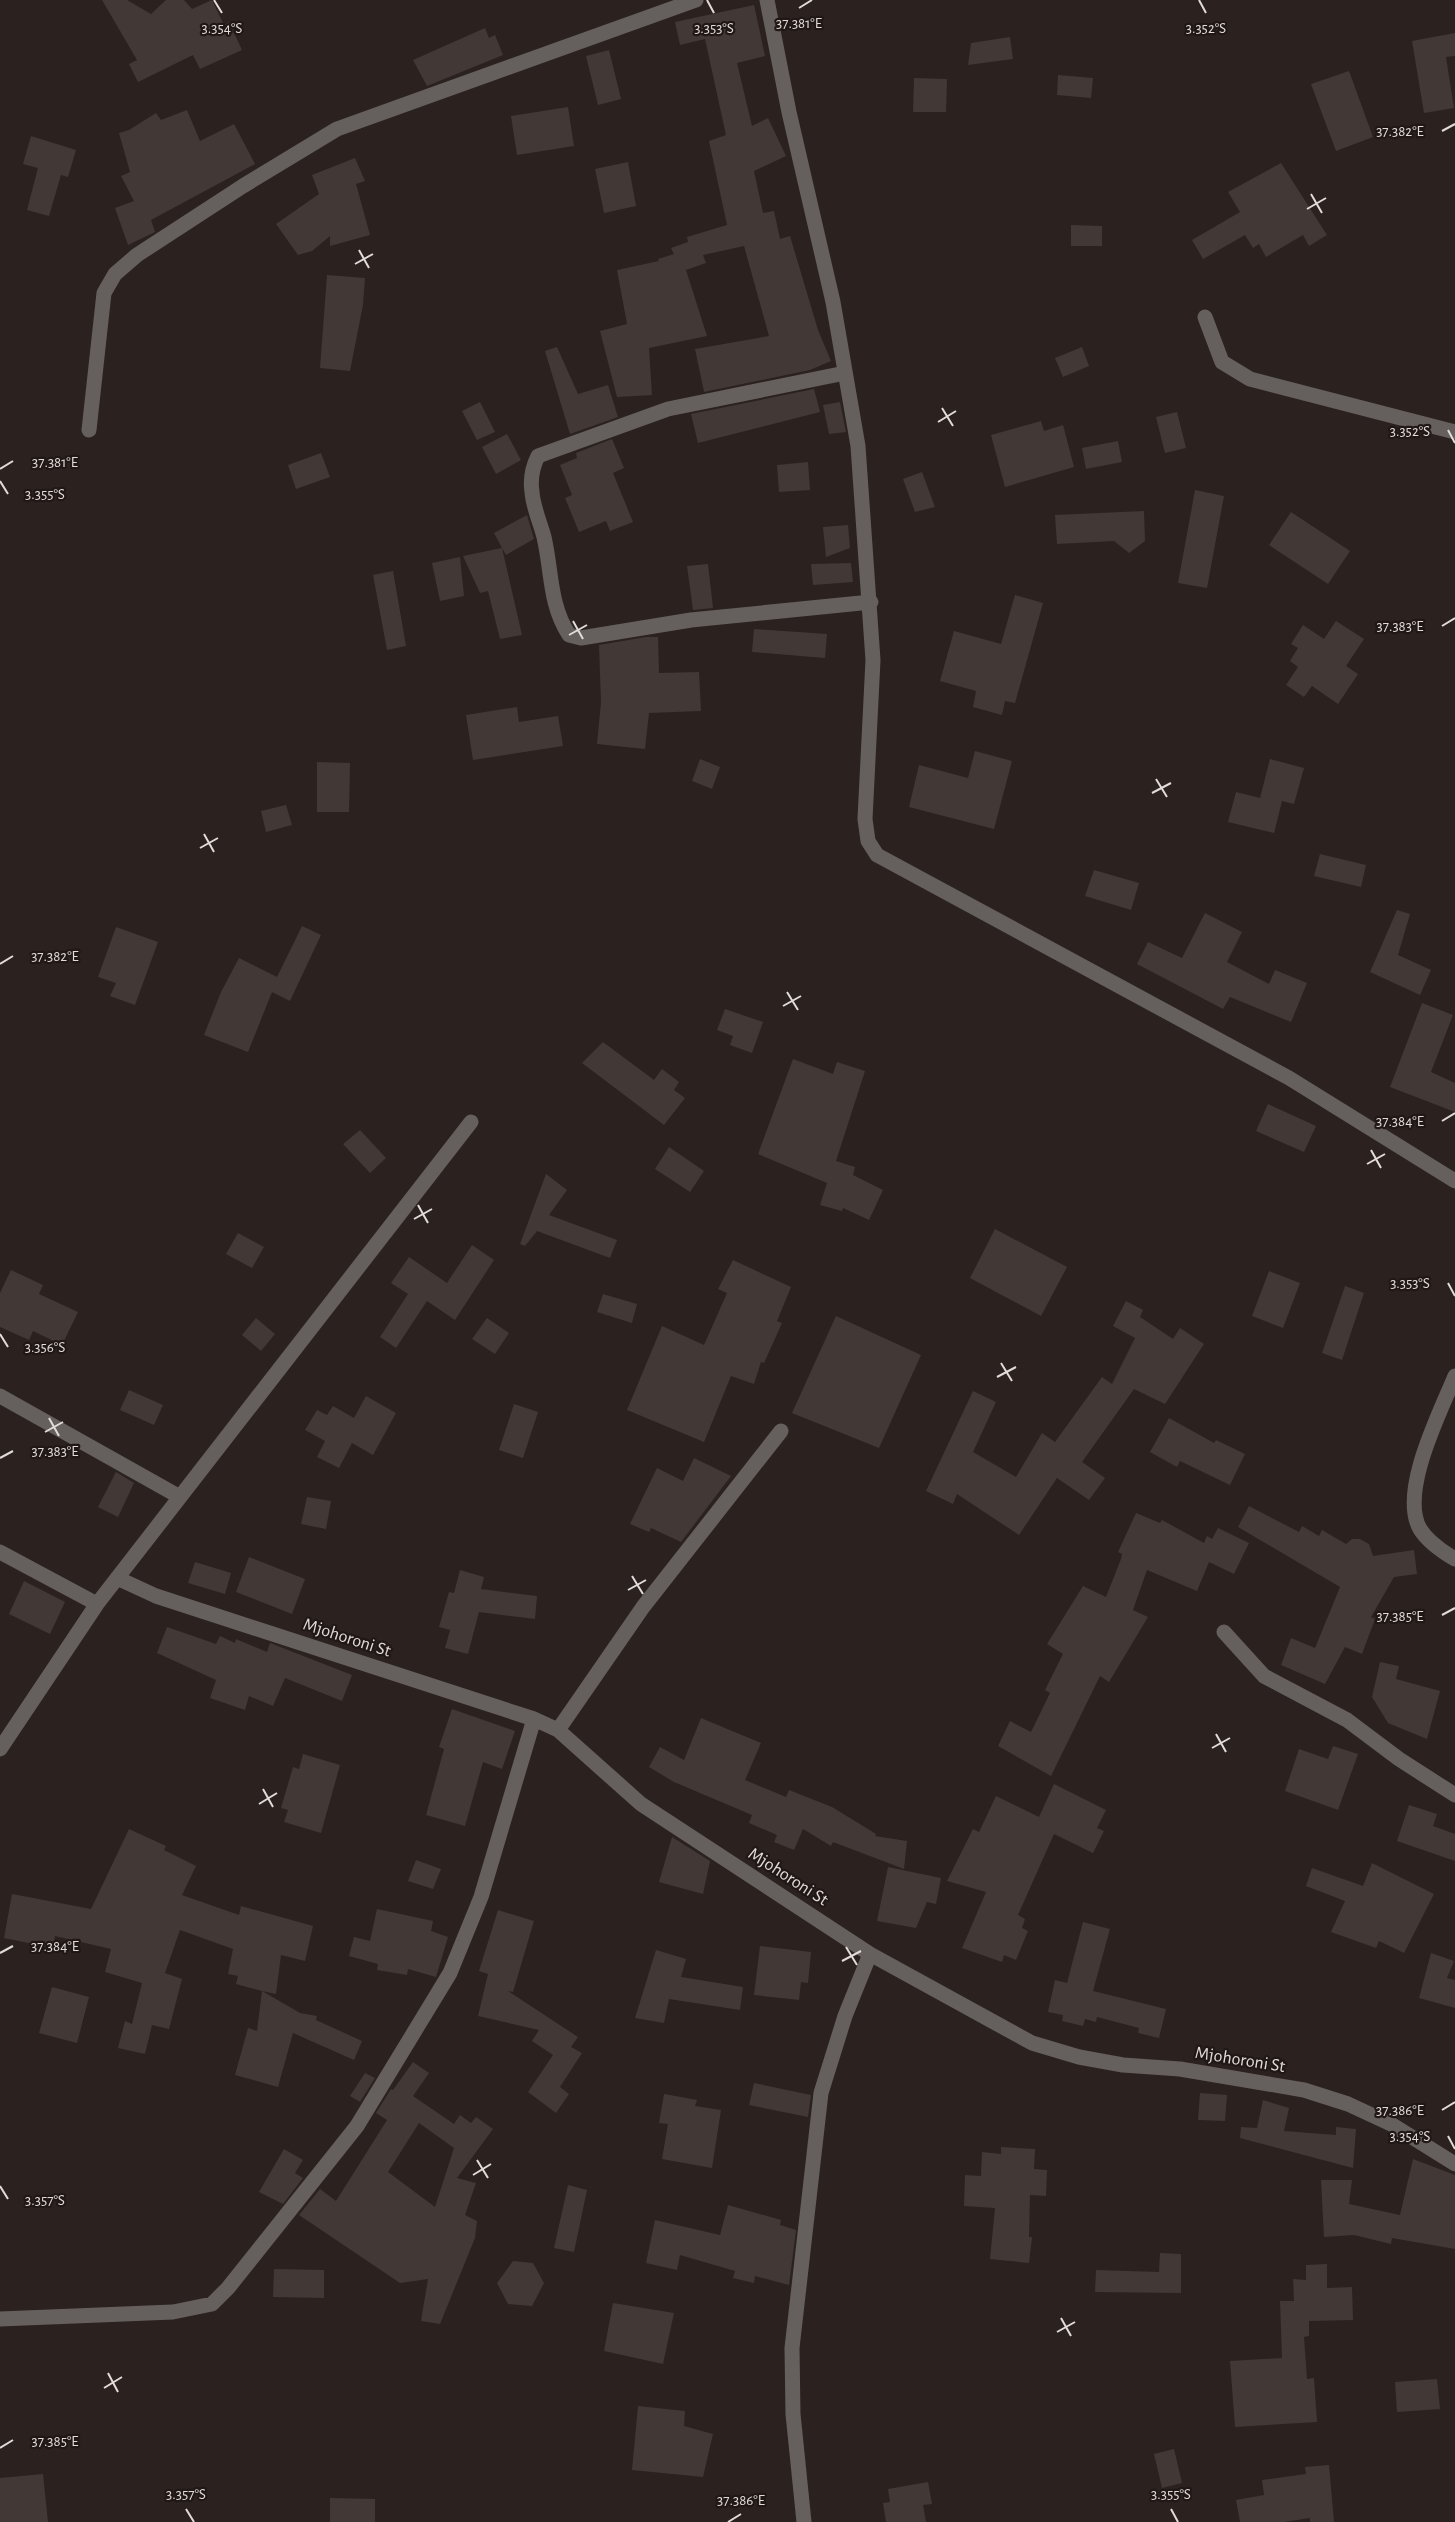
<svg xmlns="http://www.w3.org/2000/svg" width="1455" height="2522" viewBox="0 0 1455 2522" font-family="'Alegreya Sans',sans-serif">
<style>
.building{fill:#423835;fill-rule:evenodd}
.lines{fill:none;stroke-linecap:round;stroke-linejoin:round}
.street{stroke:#65605e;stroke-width:15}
.ticks{fill:none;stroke:#e1dbd9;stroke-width:2}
.labels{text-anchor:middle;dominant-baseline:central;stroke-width:4.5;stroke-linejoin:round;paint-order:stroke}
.street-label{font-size:18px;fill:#e1dbd9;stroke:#211816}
.ticks-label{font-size:15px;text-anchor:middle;fill:#e1dbd9;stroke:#211816;stroke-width:4.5;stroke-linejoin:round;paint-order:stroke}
</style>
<rect width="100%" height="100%" fill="#2b221f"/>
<path class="building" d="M 102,0 L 127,0 L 151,14 L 166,0 L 184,0 L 192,9 L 212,0 L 224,25 L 229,22 L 242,50 L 200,69 L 193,55 L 138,82 L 129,64 L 137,60 Z
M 754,5 L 765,56 L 737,63 L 752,126 L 768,118 L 786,156 L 754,171 L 763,213 L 774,211 L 780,239 L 790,236 L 818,330 L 831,361 L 810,370 L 704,392 L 695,349 L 769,336 L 744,246 L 703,255 L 706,263 L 686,270 L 707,336 L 649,348 L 652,395 L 617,397 L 600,331 L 627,324 L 617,270 L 659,261 L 658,259 L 674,254 L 671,248 L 688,242 L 687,237 L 727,225 L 709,141 L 726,135 L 705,39 L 680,45 L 675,22 Z
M 485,28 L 489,38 L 495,35 L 503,55 L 427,86 L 413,60 Z
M 1455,33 L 1455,56 L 1446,57 L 1454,108 L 1424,113 L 1412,41 Z
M 1010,37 L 1013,59 L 968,65 L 971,43 Z
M 609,50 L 621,99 L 598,105 L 586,56 Z
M 1349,71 L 1373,137 L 1336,151 L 1311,84 Z
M 1058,75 L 1093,78 L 1091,98 L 1057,95 Z
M 914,78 L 947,79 L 946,112 L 913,112 Z
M 568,107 L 574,146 L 517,155 L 511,116 Z
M 187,110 L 200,141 L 234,124 L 255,164 L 151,220 L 155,232 L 128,245 L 115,208 L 134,201 L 121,176 L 130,172 L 119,133 L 129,130 L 156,113 L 161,120 Z
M 31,136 L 76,150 L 68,177 L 61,175 L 49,216 L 27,210 L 38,168 L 23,164 Z
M 355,158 L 365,181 L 356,184 L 370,235 L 330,246 L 330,236 L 312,251 L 298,255 L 276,224 L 319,194 L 312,175 Z
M 628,162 L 636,206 L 604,213 L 595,169 Z
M 1281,163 L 1327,235 L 1309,246 L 1303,235 L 1266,257 L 1259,244 L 1253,248 L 1245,235 L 1203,259 L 1192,240 L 1240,212 L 1228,192 Z
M 1071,225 L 1102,226 L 1102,246 L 1071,246 Z
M 327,275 L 365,278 L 363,305 L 350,371 L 320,368 Z
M 557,347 L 578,394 L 608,385 L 618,417 L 570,434 L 545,351 Z
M 1082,347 L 1089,366 L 1063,377 L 1055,358 Z
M 814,389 L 820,412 L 698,443 L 691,414 Z
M 480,402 L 495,432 L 477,440 L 462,411 Z
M 840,402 L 846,432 L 829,434 L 823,405 Z
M 1177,412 L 1186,448 L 1165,453 L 1156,417 Z
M 1041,421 L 1044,431 L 1063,425 L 1074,467 L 1005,487 L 991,435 Z
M 507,434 L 521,460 L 496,474 L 482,447 Z
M 612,439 L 624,468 L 613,473 L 633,522 L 610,531 L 606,521 L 579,532 L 565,498 L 572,495 L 560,465 L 577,458 L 576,453 Z
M 1118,441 L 1122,462 L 1086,469 L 1082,448 Z
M 321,453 L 330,477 L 296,489 L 288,465 Z
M 808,462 L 810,490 L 779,492 L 777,465 Z
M 922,472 L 935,507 L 915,512 L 903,479 Z
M 1195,490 L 1224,496 L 1207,588 L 1178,583 Z
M 1144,511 L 1145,541 L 1129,553 L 1114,541 L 1057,544 L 1055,515 Z
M 1291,512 L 1350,551 L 1328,584 L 1269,545 Z
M 527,515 L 534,539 L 506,555 L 502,548 L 522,635 L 500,639 L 488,591 L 480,593 L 463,556 L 502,548 L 494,533 Z
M 848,525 L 850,548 L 826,557 L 823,527 Z
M 460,557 L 464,596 L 440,601 L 432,563 Z
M 851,563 L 853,582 L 813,585 L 811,564 Z
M 708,564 L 713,608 L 693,610 L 687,566 Z
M 393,571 L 406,646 L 387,650 L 373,575 Z
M 1015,595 L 1043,603 L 1015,703 L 1005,701 L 1002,715 L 973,707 L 976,691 L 940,681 L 954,631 L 1001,644 Z
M 1336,621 L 1364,639 L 1346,666 L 1358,674 L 1338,704 L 1312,686 L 1304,697 L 1286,685 L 1298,667 L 1290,661 L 1298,648 L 1291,644 L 1303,625 L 1324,639 Z
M 754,629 L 827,634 L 825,658 L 752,652 Z
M 646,637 L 658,637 L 659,673 L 699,672 L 701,711 L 649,713 L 645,749 L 597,744 L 601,702 L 599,645 Z
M 517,707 L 519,722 L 558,716 L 563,746 L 473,760 L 466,715 Z
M 975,751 L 1012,761 L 994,829 L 909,807 L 919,765 L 968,778 Z
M 700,759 L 720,767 L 712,789 L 692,781 Z
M 1270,759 L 1304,768 L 1294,804 L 1282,801 L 1274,833 L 1228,822 L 1236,792 L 1260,798 Z
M 317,762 L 350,763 L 349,812 L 317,812 Z
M 286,805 L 292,825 L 266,832 L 261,811 Z
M 1320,854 L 1366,865 L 1361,887 L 1314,876 Z
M 1094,870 L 1139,883 L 1131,910 L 1085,896 Z
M 1397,910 L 1410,914 L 1398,955 L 1431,970 L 1420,995 L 1370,972 Z
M 1205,913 L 1242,932 L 1227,962 L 1269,984 L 1275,970 L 1307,983 L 1291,1022 L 1230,997 L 1223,1009 L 1137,964 L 1148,942 L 1182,958 Z
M 302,926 L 321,935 L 290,1001 L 272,992 L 248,1052 L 204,1035 L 221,992 L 239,958 L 277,977 Z
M 116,927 L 158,942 L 135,1005 L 110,996 L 116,983 L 98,977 Z
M 1422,1003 L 1453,1015 L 1431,1072 L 1455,1083 L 1455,1112 L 1390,1087 Z
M 725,1009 L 763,1022 L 752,1053 L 730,1045 L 733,1036 L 717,1030 Z
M 603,1042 L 654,1080 L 662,1069 L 679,1082 L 674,1090 L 685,1098 L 664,1125 L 582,1063 Z
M 793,1059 L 833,1074 L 837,1062 L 865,1071 L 836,1161 L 855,1167 L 853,1175 L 883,1190 L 869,1220 L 843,1208 L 842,1211 L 820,1205 L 827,1183 L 758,1154 Z
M 1268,1104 L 1316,1126 L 1304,1152 L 1256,1131 Z
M 360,1130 L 386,1158 L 370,1173 L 343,1144 Z
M 669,1147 L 704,1171 L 690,1192 L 655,1169 Z
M 546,1174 L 567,1190 L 549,1215 L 617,1240 L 610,1258 L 537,1231 L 525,1246 L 520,1244 Z
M 995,1229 L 1067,1267 L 1041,1316 L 970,1278 Z
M 238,1233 L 264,1247 L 252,1268 L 226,1254 Z
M 472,1245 L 494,1260 L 455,1320 L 427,1301 L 396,1348 L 380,1337 L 408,1294 L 391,1283 L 409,1257 L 447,1283 Z
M 733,1260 L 791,1287 L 777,1321 L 782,1323 L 764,1363 L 761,1362 L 754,1384 L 731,1376 L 704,1442 L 627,1410 L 662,1326 L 704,1345 L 727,1293 L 718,1289 Z
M 11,1270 L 43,1285 L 39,1294 L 78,1312 L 62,1345 L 33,1331 L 29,1340 L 0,1327 L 0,1293 Z
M 1269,1271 L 1300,1283 L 1283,1328 L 1252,1316 Z
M 1345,1286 L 1364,1293 L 1342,1360 L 1322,1353 Z
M 603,1294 L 637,1304 L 632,1323 L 597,1312 Z
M 1126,1301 L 1143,1310 L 1140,1317 L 1173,1339 L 1180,1328 L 1204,1344 L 1165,1404 L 1134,1389 L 1082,1462 L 1105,1478 L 1089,1500 L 1057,1478 L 1019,1535 L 957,1494 L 953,1504 L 926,1491 L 973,1391 L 996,1402 L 973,1452 L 1016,1477 L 1042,1433 L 1055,1442 L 1102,1377 L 1112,1384 L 1135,1338 L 1113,1326 Z
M 836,1316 L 921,1355 L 879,1448 L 792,1413 Z
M 256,1318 L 275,1334 L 261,1351 L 242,1335 Z
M 487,1318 L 509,1333 L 495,1354 L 472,1339 Z
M 129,1390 L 163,1405 L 154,1425 L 120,1410 Z
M 366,1396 L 396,1413 L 373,1455 L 352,1443 L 339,1468 L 317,1457 L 325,1441 L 305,1430 L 317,1410 L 327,1415 L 333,1406 L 354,1418 Z
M 514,1404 L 538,1412 L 523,1458 L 499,1450 Z
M 1169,1418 L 1214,1443 L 1216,1440 L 1245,1454 L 1230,1485 L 1180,1461 L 1177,1467 L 1150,1452 Z
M 694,1458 L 731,1476 L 681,1542 L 651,1528 L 649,1532 L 630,1524 L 657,1468 L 683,1481 Z
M 116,1472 L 134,1483 L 118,1517 L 98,1507 Z
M 307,1497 L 331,1501 L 326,1529 L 301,1524 Z
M 1249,1506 L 1299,1532 L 1302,1526 L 1319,1536 L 1322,1530 L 1346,1544 L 1352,1539 L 1360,1539 L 1369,1544 L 1373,1556 L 1414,1550 L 1417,1574 L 1394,1577 L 1371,1617 L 1375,1619 L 1362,1654 L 1345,1647 L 1325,1684 L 1281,1665 L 1291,1638 L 1315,1648 L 1340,1587 L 1238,1527 Z
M 1136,1513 L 1160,1523 L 1162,1520 L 1204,1543 L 1207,1536 L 1212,1539 L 1218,1528 L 1249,1543 L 1234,1574 L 1209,1562 L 1197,1591 L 1147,1570 L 1133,1610 L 1148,1617 L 1109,1682 L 1100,1676 L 1051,1776 L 998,1746 L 1010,1721 L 1031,1732 L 1050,1693 L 1045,1690 L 1063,1654 L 1047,1644 L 1083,1586 L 1106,1597 L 1121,1559 L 1122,1554 L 1118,1552 Z
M 249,1557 L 305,1579 L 292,1614 L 236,1592 Z
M 195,1562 L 231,1573 L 225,1594 L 188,1583 Z
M 460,1570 L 484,1577 L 481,1589 L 537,1596 L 535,1619 L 479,1612 L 468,1654 L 445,1648 L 450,1630 L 439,1627 L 449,1592 L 454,1593 Z
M 24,1581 L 65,1602 L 50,1634 L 9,1614 Z
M 167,1627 L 216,1644 L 220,1636 L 235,1643 L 236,1639 L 267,1652 L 270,1643 L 352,1675 L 342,1701 L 285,1678 L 273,1706 L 249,1696 L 245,1710 L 210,1698 L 216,1680 L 157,1653 Z
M 1380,1662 L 1399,1666 L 1396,1679 L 1440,1691 L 1427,1739 L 1388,1723 L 1372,1697 Z
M 452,1709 L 515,1731 L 502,1769 L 483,1762 L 465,1826 L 426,1815 L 444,1749 L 439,1747 Z
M 701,1718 L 761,1743 L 745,1780 L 786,1797 L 789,1790 L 832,1807 L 876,1834 L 875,1836 L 907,1841 L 904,1869 L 833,1842 L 831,1846 L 803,1829 L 794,1850 L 774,1842 L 777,1835 L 749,1823 L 752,1815 L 674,1782 L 649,1767 L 660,1747 L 684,1760 Z
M 1333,1746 L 1358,1754 L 1338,1810 L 1285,1791 L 1299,1749 L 1328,1759 Z
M 303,1754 L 340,1765 L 321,1833 L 284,1822 L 288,1810 L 281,1808 L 293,1767 L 299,1769 Z
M 1054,1784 L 1106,1810 L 1097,1828 L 1104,1831 L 1093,1853 L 1054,1834 L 1018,1915 L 1025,1919 L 1022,1928 L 1028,1931 L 1016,1960 L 1004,1955 L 1002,1962 L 962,1948 L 986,1892 L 947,1881 L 973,1829 L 979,1832 L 996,1796 L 1039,1817 Z
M 1409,1805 L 1437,1814 L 1433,1826 L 1455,1834 L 1455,1861 L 1397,1841 Z
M 129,1829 L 166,1846 L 164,1850 L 196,1866 L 182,1895 L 239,1915 L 241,1906 L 313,1926 L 305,1961 L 281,1955 L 276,1994 L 262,1991 L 300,2013 L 317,2016 L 316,2020 L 362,2041 L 354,2060 L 293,2033 L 278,2087 L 235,2075 L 248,2028 L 257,2031 L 262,1991 L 236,1984 L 238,1976 L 228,1974 L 233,1949 L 180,1930 L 165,1973 L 182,1979 L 169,2029 L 152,2025 L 145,2054 L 118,2048 L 125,2021 L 132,2024 L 142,1983 L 105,1972 L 111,1949 L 55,1936 L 53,1948 L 4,1938 L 12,1894 L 91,1909 Z
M 672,1837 L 710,1861 L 703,1894 L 659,1882 Z
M 416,1860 L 441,1869 L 433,1889 L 408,1881 Z
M 1372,1863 L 1434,1894 L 1404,1953 L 1379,1941 L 1376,1948 L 1331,1932 L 1345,1901 L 1306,1886 L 1312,1868 L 1363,1886 Z
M 888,1867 L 941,1878 L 936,1904 L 927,1902 L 916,1928 L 877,1921 Z
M 377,1909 L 433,1921 L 431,1931 L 448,1937 L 436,1977 L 408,1969 L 407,1975 L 377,1970 L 378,1964 L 349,1956 L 354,1937 L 370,1941 Z
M 498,1910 L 534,1921 L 513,1992 L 508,1991 L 578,2037 L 571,2047 L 582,2053 L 560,2087 L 569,2094 L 556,2113 L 528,2092 L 553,2055 L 532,2041 L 539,2030 L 478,2016 L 488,1974 L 479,1971 Z
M 1083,1922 L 1110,1929 L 1093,1991 L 1166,2009 L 1159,2038 L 1138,2033 L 1139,2028 L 1097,2017 L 1096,2022 L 1085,2019 L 1083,2026 L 1062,2021 L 1063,2015 L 1048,2012 L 1055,1980 L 1067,1983 Z
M 760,1946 L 811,1952 L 808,1983 L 801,1982 L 799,2000 L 754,1995 Z
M 656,1950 L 686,1959 L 681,1977 L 743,1987 L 740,2010 L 669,1999 L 664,2023 L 635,2018 Z
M 1431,1953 L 1454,1961 L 1447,1978 L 1455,1980 L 1455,2008 L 1419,1998 Z
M 52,1987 L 89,1997 L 77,2043 L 39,2033 Z
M 413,2062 L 429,2073 L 413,2096 L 454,2124 L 460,2115 L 471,2123 L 476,2117 L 493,2129 L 457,2178 L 476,2183 L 465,2215 L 477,2221 L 475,2238 L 440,2324 L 421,2321 L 428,2279 L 400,2283 L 299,2215 L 320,2189 L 336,2201 L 387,2120 L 376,2113 L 391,2089 L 393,2090 ZM 419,2123 L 454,2148 L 435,2207 L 388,2172 Z
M 365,2073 L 375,2078 L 360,2102 L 350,2096 Z
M 754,2083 L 811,2095 L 808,2117 L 749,2105 Z
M 1200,2093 L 1227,2095 L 1225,2121 L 1198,2120 Z
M 664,2094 L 697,2100 L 695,2106 L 721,2110 L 712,2168 L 662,2159 L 668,2124 L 659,2123 Z
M 1263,2100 L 1289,2108 L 1284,2131 L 1336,2135 L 1336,2127 L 1356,2129 L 1353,2168 L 1240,2138 L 1241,2127 L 1257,2128 Z
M 1001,2147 L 1035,2149 L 1034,2169 L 1047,2170 L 1046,2196 L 1030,2195 L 1029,2237 L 1032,2237 L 1029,2263 L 990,2259 L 995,2208 L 964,2206 L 965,2175 L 981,2176 L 982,2152 L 1001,2154 Z
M 284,2149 L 303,2160 L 295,2173 L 303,2178 L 283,2204 L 259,2192 Z
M 1413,2159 L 1455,2175 L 1455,2249 L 1392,2238 L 1391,2244 L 1354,2235 L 1324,2237 L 1321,2180 L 1352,2180 L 1349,2204 L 1400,2215 Z
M 568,2185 L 587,2190 L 574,2252 L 554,2248 Z
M 728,2205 L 781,2220 L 780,2225 L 796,2230 L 789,2285 L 755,2276 L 754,2283 L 733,2278 L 735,2271 L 680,2255 L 677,2270 L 646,2263 L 655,2220 L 720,2235 Z
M 1160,2253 L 1181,2254 L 1181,2293 L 1095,2292 L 1096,2270 L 1159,2272 Z
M 513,2261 L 533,2263 L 544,2283 L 532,2306 L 508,2304 L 497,2283 Z
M 1327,2264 L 1327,2288 L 1352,2287 L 1353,2320 L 1309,2321 L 1309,2336 L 1304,2337 L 1307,2379 L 1314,2378 L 1317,2422 L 1235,2427 L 1230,2361 L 1282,2358 L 1280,2301 L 1294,2301 L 1293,2279 L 1306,2280 L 1306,2265 Z
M 274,2269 L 324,2270 L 324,2298 L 273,2297 Z
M 613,2303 L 674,2313 L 663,2364 L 604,2351 Z
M 1437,2379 L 1440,2409 L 1397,2412 L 1395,2382 Z
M 638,2406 L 685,2411 L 684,2426 L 713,2434 L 703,2477 L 632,2470 Z
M 1174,2449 L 1182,2483 L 1162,2488 L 1154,2454 Z
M 1329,2465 L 1334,2522 L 1310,2522 L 1310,2518 L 1284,2522 L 1240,2522 L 1236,2500 L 1264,2495 L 1262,2480 L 1306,2474 L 1305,2467 Z
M 43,2474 L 48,2522 L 0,2522 L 0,2478 Z
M 928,2482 L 932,2504 L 923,2505 L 926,2522 L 886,2522 L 883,2503 L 890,2502 L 888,2489 Z
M 330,2498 L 375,2499 L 375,2522 L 330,2522 Z"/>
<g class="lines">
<path class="street" d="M 767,0 L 789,112 L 833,302 L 858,446 L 873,660 L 865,819 L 868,841 L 877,855 L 1289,1078 L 1455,1181
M 1205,317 L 1222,362 L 1250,379 L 1455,432
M 845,373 L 668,409 L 538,456 C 532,468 530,479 532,492 C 533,507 540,522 544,537 C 552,571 549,604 569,635 L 581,638 L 691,620 L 871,602
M 89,430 L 104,293 L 115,274 L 137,255 L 243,186 L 337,129 L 696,0
M 1455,1376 C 1440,1413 1399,1492 1420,1529 C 1428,1542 1443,1552 1455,1559
M 0,1396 L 180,1497
M 0,1552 L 97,1604
M 117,1578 L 156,1596 L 534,1719 L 558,1730 L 641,1804 L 870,1954 L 1032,2043 L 1079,2057 L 1123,2065 L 1180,2069 L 1304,2090 L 1348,2104 L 1391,2124 L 1455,2164
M 1224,1632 L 1264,1676 L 1347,1720 L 1399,1759 L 1455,1795
M 558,1730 L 643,1607 L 781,1431
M 0,1749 L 97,1604 L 471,1122
M 0,2319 L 173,2312 L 212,2304 L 228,2288 L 357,2126 L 450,1973 L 481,1897 L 534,1719
M 804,2522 L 793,2414 L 792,2348 L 821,2093 L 845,2016 L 870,1954"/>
</g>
<path class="ticks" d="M 214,0 L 222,13M 707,0 L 714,13M 1199,0 L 1206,13M 799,8 L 812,0M 1442,131 L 1455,124M 1311,194 L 1322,213M 1307,209 L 1326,198M 359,250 L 369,268M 355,264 L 373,254M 942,408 L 953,426M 938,422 L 956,411M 1448,430 L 1455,443M 0,469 L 13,461M 0,481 L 8,494M 573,621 L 583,639M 1442,626 L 1455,618M 569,635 L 587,625M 1156,779 L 1167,797M 1152,793 L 1171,783M 204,834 L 214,852M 200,848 L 218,838M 0,964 L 13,956M 787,992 L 798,1010M 783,1006 L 801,996M 1442,1121 L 1455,1113M 1371,1150 L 1381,1168M 1367,1164 L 1385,1154M 418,1205 L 428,1223M 414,1219 L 432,1209M 1448,1283 L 1455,1296M 0,1334 L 8,1347M 1001,1363 L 1012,1381M 997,1377 L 1016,1367M 49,1418 L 59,1436M 45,1432 L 63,1422M 0,1458 L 13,1451M 632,1576 L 643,1594M 628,1590 L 646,1580M 1442,1615 L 1455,1608M 1216,1734 L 1226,1752M 1212,1748 L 1230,1738M 263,1789 L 273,1807M 259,1804 L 277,1793M 846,1947 L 857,1965M 0,1953 L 13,1946M 842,1961 L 861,1951M 1442,2110 L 1455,2102M 1448,2136 L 1455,2149M 477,2160 L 488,2178M 473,2175 L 491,2164M 0,2186 L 8,2199M 1061,2318 L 1071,2336M 1057,2332 L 1075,2322M 108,2373 L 118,2392M 104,2388 L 122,2377M 0,2448 L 13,2440M 186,2509 L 194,2522M 1171,2509 L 1178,2522M 728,2522 L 741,2514"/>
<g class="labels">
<g class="street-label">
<text transform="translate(347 1638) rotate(18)">Mjohoroni St</text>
<text transform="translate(788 1877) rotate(33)">Mjohoroni St</text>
<text transform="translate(1240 2060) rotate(9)">Mjohoroni St</text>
</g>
</g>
<g class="ticks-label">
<text x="799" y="28">37.381°E</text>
<text x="222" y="33">3.354°S</text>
<text x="714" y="33">3.353°S</text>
<text x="1206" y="33">3.352°S</text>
<text x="1400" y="136">37.382°E</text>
<text x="1410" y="436">3.352°S</text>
<text x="55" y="467">37.381°E</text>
<text x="45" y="499">3.355°S</text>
<text x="1400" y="631">37.383°E</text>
<text x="55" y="961">37.382°E</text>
<text x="1400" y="1126">37.384°E</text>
<text x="1410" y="1288">3.353°S</text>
<text x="45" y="1352">3.356°S</text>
<text x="55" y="1456">37.383°E</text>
<text x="1400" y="1621">37.385°E</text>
<text x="55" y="1951">37.384°E</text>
<text x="1400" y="2115">37.386°E</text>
<text x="1410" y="2141">3.354°S</text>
<text x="45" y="2205">3.357°S</text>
<text x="55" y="2446">37.385°E</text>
<text x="186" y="2499">3.357°S</text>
<text x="1171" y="2499">3.355°S</text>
<text x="741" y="2505">37.386°E</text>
</g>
</svg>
